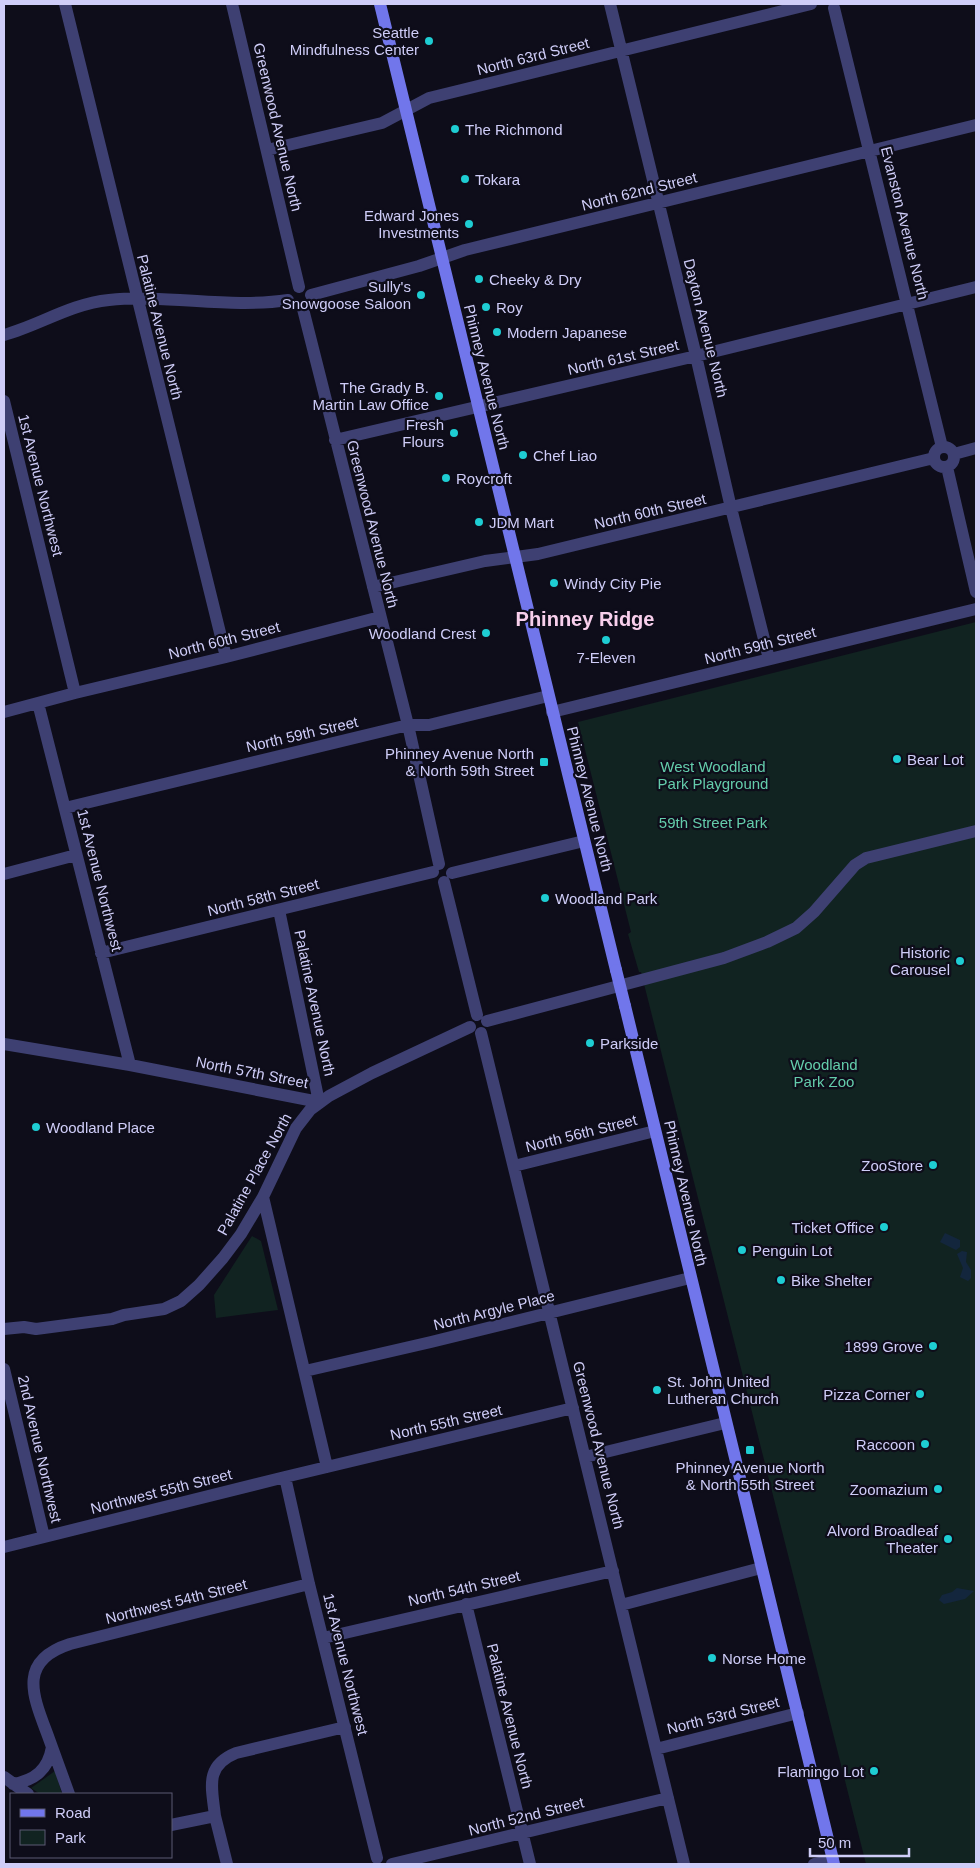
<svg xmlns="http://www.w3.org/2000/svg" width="980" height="1868" viewBox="0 0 980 1868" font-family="Helvetica,sans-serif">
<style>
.green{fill:#112321}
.water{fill:#13263d}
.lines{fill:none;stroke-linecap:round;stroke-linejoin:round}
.street{stroke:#3e4072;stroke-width:12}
.secondary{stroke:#7176eb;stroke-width:12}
.secondary-bridge{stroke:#7176eb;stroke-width:12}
.poi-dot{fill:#1ecdd3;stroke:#0e0d1a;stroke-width:2}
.labels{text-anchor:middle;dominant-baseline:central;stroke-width:4.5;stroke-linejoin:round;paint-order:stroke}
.poi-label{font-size:15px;fill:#cfcdf8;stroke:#0e0d1a;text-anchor:start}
.street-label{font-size:15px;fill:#cfcdf8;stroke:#0e0d1a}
.park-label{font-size:15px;fill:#64ccab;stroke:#0e0d1a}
.district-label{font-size:20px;font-weight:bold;fill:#f8cfec;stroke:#0e0d1a}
</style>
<rect width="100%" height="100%" fill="#0e0d1a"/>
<path class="green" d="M 976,622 L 976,1864 L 866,1864 L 641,972 L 639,972 L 628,934 L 631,932 L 578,722 Z
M 252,1236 L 261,1241 L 278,1310 L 216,1318 L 214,1295 Z
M 55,1771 L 62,1794 L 40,1794 L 31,1788 Z"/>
<path class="water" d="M 945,1233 L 960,1240 L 960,1247 L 956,1250 L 940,1242 Z
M 962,1251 L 967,1252 L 966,1262 L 971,1270 L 971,1278 L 968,1281 L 960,1277 L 963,1268 L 957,1254 Z
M 957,1588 L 974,1591 L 965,1599 L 944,1604 L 939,1600 L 942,1595 L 952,1592 Z"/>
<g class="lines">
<path class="street" d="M 65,4 L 226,657
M 232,4 L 299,287
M 610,4 L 696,356 L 731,508 L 769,659
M 834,8 L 942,447
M 267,150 L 382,123 L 429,98 L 811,4
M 311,295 L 419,266 L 465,250 L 976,125
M 303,309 L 408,725 L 439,864
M 4,335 C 40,325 70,304 109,300 C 168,294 230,309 288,300
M 4,401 L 75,693
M 335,440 L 696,356 L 976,287
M934 457a10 10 0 1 1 20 0a10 10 0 1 1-20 0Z
M 954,454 L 976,448
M 947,467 L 976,592
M 373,587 L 485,561 L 538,554 L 934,458
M 38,703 L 130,1065
M 4,712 L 75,693 L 226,657 L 380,617
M 552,712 L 976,609
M 65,808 L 408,725 L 429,725 L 548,696
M 452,873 L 584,841
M 4,874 L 76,855
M 444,882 L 477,1015
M 279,910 L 319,1102
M 101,953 L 433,872
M 487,1021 L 724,958 L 767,942 L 796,928 L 814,912 L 855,865 L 866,858 L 976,831
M 481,1033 L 684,1864
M 4,1044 L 130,1065 L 319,1102
M 514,1166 L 655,1131
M 263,1197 L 327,1467
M 4,1329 L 24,1327 L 36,1329 L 112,1319 L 124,1315 L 164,1309 L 181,1301 L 199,1285 L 223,1258 L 241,1234 L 263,1197 L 296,1128 L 310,1110 L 329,1096 L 372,1073 L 470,1027
M 4,1369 L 44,1537
M 305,1371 L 431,1342 L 690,1278
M 585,1457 L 725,1423
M 285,1477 L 309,1584 L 377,1858
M 4,1547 L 285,1477 L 573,1408
M 466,1604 L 530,1864
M 621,1605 L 761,1568
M 323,1638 L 613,1571
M 656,1749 L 798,1713
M 4,1777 L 28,1794
M 13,1784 C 35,1780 48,1770 52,1747
M 69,1794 C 62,1775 55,1755 48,1736 C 33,1696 17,1661 70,1644 L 309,1584
M 215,1816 L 227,1864
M 171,1825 L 215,1816 C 212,1788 204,1766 236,1753 L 345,1727
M 392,1864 L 668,1798
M 814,1864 L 833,1860"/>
<path class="secondary" d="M 380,4 L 616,970
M 625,1006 L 834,1864"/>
<path class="secondary-bridge" d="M 616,970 L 625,1006"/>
</g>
<g class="poi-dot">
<circle cx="429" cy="41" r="5"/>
<circle cx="455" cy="129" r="5"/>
<circle cx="465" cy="179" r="5"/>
<circle cx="469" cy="224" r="5"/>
<circle cx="479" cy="279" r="5"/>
<circle cx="421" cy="295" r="5"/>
<circle cx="486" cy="307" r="5"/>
<circle cx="497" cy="332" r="5"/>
<circle cx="439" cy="396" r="5"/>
<circle cx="454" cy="433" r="5"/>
<circle cx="523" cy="455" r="5"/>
<circle cx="446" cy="478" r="5"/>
<circle cx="479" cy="522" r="5"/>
<circle cx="554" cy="583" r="5"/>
<circle cx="486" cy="633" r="5"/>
<circle cx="606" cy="640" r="5"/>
<circle cx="897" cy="759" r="5"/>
<rect x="539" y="757" width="10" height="10" rx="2.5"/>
<circle cx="545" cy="898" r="5"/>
<circle cx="960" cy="961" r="5"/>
<circle cx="590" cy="1043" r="5"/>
<circle cx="36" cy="1127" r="5"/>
<circle cx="933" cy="1165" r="5"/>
<circle cx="884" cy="1227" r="5"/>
<circle cx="742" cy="1250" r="5"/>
<circle cx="781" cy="1280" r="5"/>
<circle cx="933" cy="1346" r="5"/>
<circle cx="657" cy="1390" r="5"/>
<circle cx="920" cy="1394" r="5"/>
<circle cx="925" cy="1444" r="5"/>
<rect x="745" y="1445" width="10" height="10" rx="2.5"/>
<circle cx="938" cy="1489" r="5"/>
<circle cx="948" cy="1539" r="5"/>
<circle cx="712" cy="1658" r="5"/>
<circle cx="874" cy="1771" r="5"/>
</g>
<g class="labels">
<g class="poi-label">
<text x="419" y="32" text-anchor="end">Seattle<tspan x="419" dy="17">Mindfulness Center</tspan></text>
<text x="465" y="129">The Richmond</text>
<text x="475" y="179">Tokara</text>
<text x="459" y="215" text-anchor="end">Edward Jones<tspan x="459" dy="17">Investments</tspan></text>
<text x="489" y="279">Cheeky &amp; Dry</text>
<text x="411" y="286" text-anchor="end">Sully's<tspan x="411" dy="17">Snowgoose Saloon</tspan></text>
<text x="496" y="307">Roy</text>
<text x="507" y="332">Modern Japanese</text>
<text x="429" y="387" text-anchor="end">The Grady B.<tspan x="429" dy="17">Martin Law Office</tspan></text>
<text x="444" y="424" text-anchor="end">Fresh<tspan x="444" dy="17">Flours</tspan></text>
<text x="533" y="455">Chef Liao</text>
<text x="456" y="478">Roycroft</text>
<text x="489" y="522">JDM Mart</text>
<text x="564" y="583">Windy City Pie</text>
<text x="476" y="633" text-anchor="end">Woodland Crest</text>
<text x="606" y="657" text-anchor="middle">7-Eleven</text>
<text x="534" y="753" text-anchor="end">Phinney Avenue North<tspan x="534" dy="17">&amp; North 59th Street</tspan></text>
<text x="907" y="759">Bear Lot</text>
<text x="555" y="898">Woodland Park</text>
<text x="950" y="952" text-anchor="end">Historic<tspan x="950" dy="17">Carousel</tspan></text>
<text x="600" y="1043">Parkside</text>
<text x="46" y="1127">Woodland Place</text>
<text x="923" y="1165" text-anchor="end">ZooStore</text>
<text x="874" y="1227" text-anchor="end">Ticket Office</text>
<text x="752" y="1250">Penguin Lot</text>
<text x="791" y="1280">Bike Shelter</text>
<text x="923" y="1346" text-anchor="end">1899 Grove</text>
<text x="667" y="1381">St. John United<tspan x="667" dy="17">Lutheran Church</tspan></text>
<text x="910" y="1394" text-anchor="end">Pizza Corner</text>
<text x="915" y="1444" text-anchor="end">Raccoon</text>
<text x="750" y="1467" text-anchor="middle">Phinney Avenue North<tspan x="750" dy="17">&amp; North 55th Street</tspan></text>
<text x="928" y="1489" text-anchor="end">Zoomazium</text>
<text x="938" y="1530" text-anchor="end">Alvord Broadleaf<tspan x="938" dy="17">Theater</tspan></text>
<text x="722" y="1658">Norse Home</text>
<text x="864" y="1771" text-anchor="end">Flamingo Lot</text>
</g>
<g class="street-label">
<text transform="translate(533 56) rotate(-14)">North 63rd Street</text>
<text transform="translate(278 127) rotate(77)">Greenwood Avenue North</text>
<text transform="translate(639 191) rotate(-14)">North 62nd Street</text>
<text transform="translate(905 223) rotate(76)">Evanston Avenue North</text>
<text transform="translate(160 327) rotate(76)">Palatine Avenue North</text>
<text transform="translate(706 328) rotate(76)">Dayton Avenue North</text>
<text transform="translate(623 357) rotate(-13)">North 61st Street</text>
<text transform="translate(487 377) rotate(76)">Phinney Avenue North</text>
<text transform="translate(41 485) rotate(76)">1st Avenue Northwest</text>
<text transform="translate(650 511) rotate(-13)">North 60th Street</text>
<text transform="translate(373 524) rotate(76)">Greenwood Avenue North</text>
<text transform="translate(224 640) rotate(-14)">North 60th Street</text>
<text transform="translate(760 645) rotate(-14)">North 59th Street</text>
<text transform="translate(302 734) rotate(-13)">North 59th Street</text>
<text transform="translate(590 799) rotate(76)">Phinney Avenue North</text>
<text transform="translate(100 880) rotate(76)">1st Avenue Northwest</text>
<text transform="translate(263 897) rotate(-14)">North 58th Street</text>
<text transform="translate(315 1003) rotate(78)">Palatine Avenue North</text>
<text transform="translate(252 1072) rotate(11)">North 57th Street</text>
<text transform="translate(581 1133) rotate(-14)">North 56th Street</text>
<text transform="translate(254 1174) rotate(-61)">Palatine Place North</text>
<text transform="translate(686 1193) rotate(77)">Phinney Avenue North</text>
<text transform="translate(494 1310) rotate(-14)">North Argyle Place</text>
<text transform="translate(446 1422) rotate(-13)">North 55th Street</text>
<text transform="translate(599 1445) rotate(76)">Greenwood Avenue North</text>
<text transform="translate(40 1449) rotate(77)">2nd Avenue Northwest</text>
<text transform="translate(161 1491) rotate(-14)">Northwest 55th Street</text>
<text transform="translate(464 1588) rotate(-13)">North 54th Street</text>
<text transform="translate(176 1601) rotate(-14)">Northwest 54th Street</text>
<text transform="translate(346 1664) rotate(76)">1st Avenue Northwest</text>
<text transform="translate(723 1715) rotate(-14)">North 53rd Street</text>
<text transform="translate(510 1716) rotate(76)">Palatine Avenue North</text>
<text transform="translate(526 1816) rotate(-14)">North 52nd Street</text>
</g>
<g class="park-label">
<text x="713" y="766">West Woodland<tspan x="713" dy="17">Park Playground</tspan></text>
<text x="713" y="822">59th Street Park</text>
<text x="824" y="1064">Woodland<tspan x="824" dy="17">Park Zoo</tspan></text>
</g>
<g class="district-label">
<text x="585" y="619">Phinney Ridge</text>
</g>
</g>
<rect width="980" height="1868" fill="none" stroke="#cfcdf8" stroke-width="10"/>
<rect x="10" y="1793" width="162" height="65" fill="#0e0d1a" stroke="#5b5a73"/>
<rect x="20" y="1809" width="25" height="8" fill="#7176eb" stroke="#5b5a73"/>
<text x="55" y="1818" font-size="15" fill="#cfcdf8">Road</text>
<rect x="20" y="1830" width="25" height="15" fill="#112321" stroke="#5b5a73"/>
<text x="55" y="1843" font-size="15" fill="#cfcdf8">Park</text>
<path d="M810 1848v8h99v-8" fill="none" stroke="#cfcdf8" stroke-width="2.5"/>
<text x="818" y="1848" font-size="15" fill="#cfcdf8" stroke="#0e0d1a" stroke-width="4" paint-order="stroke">50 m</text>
</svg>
